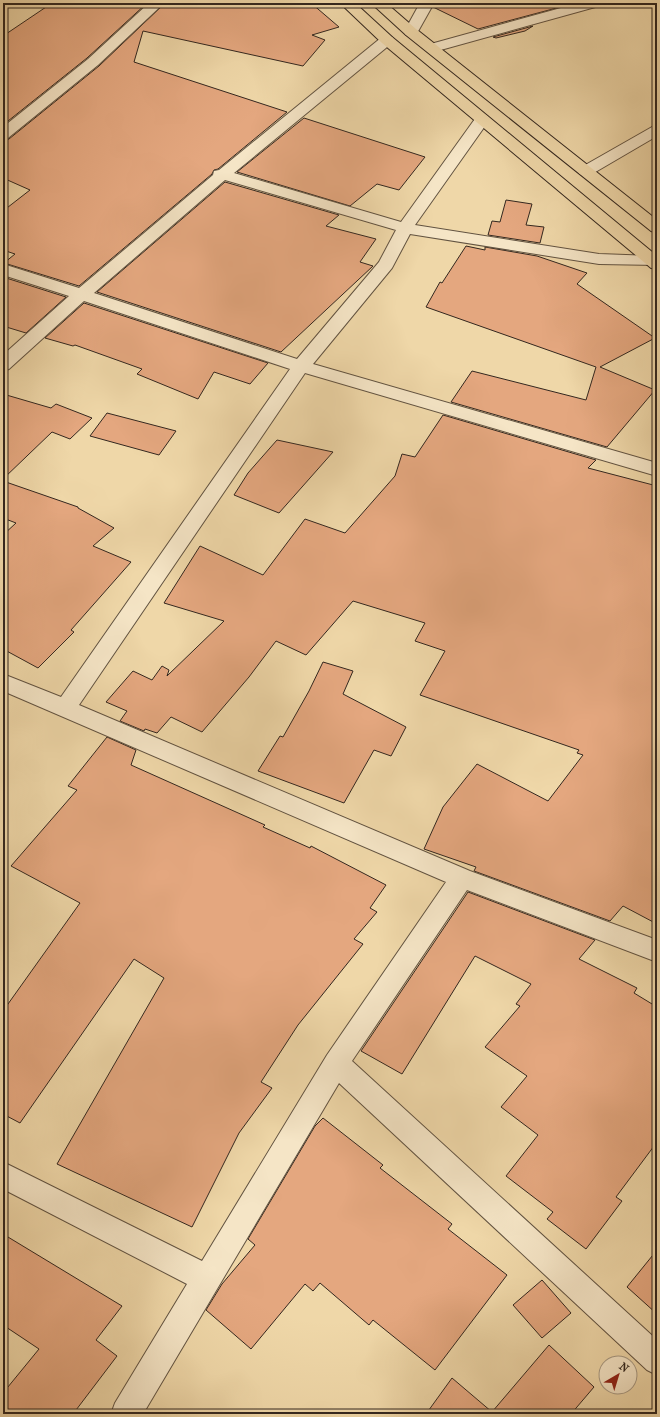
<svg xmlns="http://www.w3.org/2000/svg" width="660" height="1417" viewBox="0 0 660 1417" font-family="'IM FELL French Canon',serif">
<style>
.building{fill:#e4a77f;stroke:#33271f}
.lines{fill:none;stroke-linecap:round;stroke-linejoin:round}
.minor-casing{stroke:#625341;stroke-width:2}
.major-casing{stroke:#33271f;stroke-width:2}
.minor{fill:#f5e5c6;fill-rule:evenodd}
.major{fill:#efd7a8;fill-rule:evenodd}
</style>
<rect width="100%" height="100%" fill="#efd7a8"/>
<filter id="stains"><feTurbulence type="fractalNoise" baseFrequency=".005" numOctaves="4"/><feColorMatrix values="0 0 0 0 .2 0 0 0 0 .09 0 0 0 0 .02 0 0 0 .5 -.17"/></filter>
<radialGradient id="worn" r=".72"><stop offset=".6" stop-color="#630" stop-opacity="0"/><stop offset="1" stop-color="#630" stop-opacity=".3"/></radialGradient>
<path class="building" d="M 52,3 L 147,3 L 87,58 L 3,125 L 3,36 Z
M 165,3 L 311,3 L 339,27 L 312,35 L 325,40 L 303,66 L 143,31 L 134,62 L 287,112 L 218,169 L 214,170 L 212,174 L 79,286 L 4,263 L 15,254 L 3,250 L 3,211 L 30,190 L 3,178 L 3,141 L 9,139 L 99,66 Z
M 435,3 L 568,3 L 564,6 L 478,29 L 433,7 Z
M 533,26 L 525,31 L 496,38 L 493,37 Z
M 304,118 L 397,148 L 425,157 L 399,190 L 377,184 L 350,206 L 237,172 Z
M 225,182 L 339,215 L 326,226 L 376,239 L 360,262 L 373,266 L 281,352 L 97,292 Z
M 506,200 L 532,204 L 526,225 L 544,227 L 540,243 L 488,235 L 492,221 L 500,222 Z
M 466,246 L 485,250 L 485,247 L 537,256 L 587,273 L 577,284 L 655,338 L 600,367 L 655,390 L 607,447 L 451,402 L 472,371 L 586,400 L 596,367 L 426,307 L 440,282 L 442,283 Z
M 3,277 L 66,297 L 26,333 L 3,326 Z
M 84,303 L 268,363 L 250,384 L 214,372 L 198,399 L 137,374 L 142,369 L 75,345 L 73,346 L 45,338 Z
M 3,394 L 51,408 L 56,404 L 92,418 L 70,439 L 52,432 L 3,479 Z
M 107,413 L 176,431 L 159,455 L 90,436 Z
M 443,415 L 596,460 L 588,468 L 657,486 L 657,924 L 623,906 L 610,921 L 474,871 L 476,867 L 424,849 L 443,807 L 477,764 L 548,801 L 583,755 L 577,753 L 579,750 L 420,695 L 445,651 L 415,641 L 425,623 L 353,601 L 306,655 L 276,641 L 249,677 L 202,732 L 171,717 L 157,733 L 145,729 L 144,731 L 120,721 L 127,711 L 106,702 L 133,671 L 152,680 L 162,666 L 169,670 L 167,676 L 224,621 L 164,603 L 200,546 L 263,575 L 305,519 L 345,533 L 395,476 L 402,454 L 415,457 Z
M 277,440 L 333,452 L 279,513 L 234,495 L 248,473 Z
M 3,481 L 78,507 L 78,508 L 114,528 L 93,546 L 131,562 L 71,630 L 74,632 L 38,668 L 3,649 L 3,535 L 16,523 L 3,518 Z
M 323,662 L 353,671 L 343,694 L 406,727 L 391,756 L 374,750 L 344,803 L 258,771 L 280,736 L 283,737 L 309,691 Z
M 107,737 L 136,750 L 131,765 L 265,825 L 263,827 L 310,848 L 311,846 L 386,885 L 370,908 L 377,912 L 354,939 L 363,944 L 298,1025 L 261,1082 L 272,1088 L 239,1133 L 192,1227 L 57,1164 L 164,978 L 134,959 L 20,1123 L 3,1114 L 3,1011 L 80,903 L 11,866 L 77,790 L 68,786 Z
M 468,892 L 595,940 L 579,959 L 637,988 L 634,993 L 657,1007 L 657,1142 L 616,1197 L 622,1201 L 586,1249 L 547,1219 L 553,1212 L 506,1176 L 538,1135 L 501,1107 L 527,1076 L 485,1047 L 520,1006 L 516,1004 L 531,984 L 475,956 L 402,1074 L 361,1051 Z
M 323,1118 L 383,1165 L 380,1168 L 452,1224 L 448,1229 L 507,1275 L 435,1370 L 373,1320 L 369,1325 L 320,1283 L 313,1291 L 305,1284 L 251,1349 L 206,1310 L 222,1284 L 255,1245 L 248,1239 L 315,1126 Z
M 3,1234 L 122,1306 L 96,1340 L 117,1356 L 73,1414 L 3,1414 L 3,1393 L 39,1349 L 3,1325 Z
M 657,1250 L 657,1314 L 627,1287 Z
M 542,1280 L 571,1313 L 542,1338 L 513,1305 Z
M 549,1345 L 594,1387 L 571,1414 L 426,1414 L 452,1378 L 492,1412 Z"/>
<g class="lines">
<g class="minor-casing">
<path id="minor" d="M 149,3 L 164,3 L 98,65 L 8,138 L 3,140 L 3,127 L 88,59 Z
M 420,3 L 434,3 L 416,35 L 411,36 L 406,35 L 404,32 Z
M 579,3 L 601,3 L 599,6 L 437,51 L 432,52 L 427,51 L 425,48 L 427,45 Z
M 387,36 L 392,37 L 394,40 L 392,43 L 234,173 L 401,222 L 477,116 L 482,114 L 487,116 L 490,119 L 415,225 L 599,254 L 653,256 L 657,257 L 657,265 L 599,264 L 410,234 L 392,268 L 313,364 L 657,463 L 657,476 L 305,373 L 79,705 L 470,871 L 657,940 L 657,962 L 467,890 L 352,1061 L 657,1340 L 657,1375 L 647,1370 L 339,1083 L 143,1414 L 111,1414 L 115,1403 L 187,1284 L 3,1189 L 3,1162 L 202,1261 L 327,1055 L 446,882 L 3,691 L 3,674 L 61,697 L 290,369 L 84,301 L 9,369 L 3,371 L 3,355 L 69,296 L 3,275 L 3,264 L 79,288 L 213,175 L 214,171 L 219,170 L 382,37 ZM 225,180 L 396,230 L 379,262 L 297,359 L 94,293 Z
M 657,125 L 657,136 L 592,174 L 586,176 L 580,174 L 578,171 L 580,168 L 652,127 Z"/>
</g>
<g class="major-casing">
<path id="major" d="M 340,3 L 355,3 L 392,37 L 657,256 L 657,269 L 651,268 L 382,43 Z
M 371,3 L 386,3 L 416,29 L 657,220 L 657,233 L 651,231 L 406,35 Z"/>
</g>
<use href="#minor" class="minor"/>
<use href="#major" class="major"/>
</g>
<rect width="660" height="1417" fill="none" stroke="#efd7a8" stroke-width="16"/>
<rect x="4" y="4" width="652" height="1409" fill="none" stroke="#33271f" stroke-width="2"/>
<rect x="8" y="8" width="644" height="1401" fill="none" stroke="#33271f"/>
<g transform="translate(618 1375) rotate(38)"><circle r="19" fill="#f5e5c6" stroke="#a79983"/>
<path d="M0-3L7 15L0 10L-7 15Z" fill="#8f2418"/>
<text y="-6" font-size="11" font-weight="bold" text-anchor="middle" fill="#33271f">N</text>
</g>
<rect width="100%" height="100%" filter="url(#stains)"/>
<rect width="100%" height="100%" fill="url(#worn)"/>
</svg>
